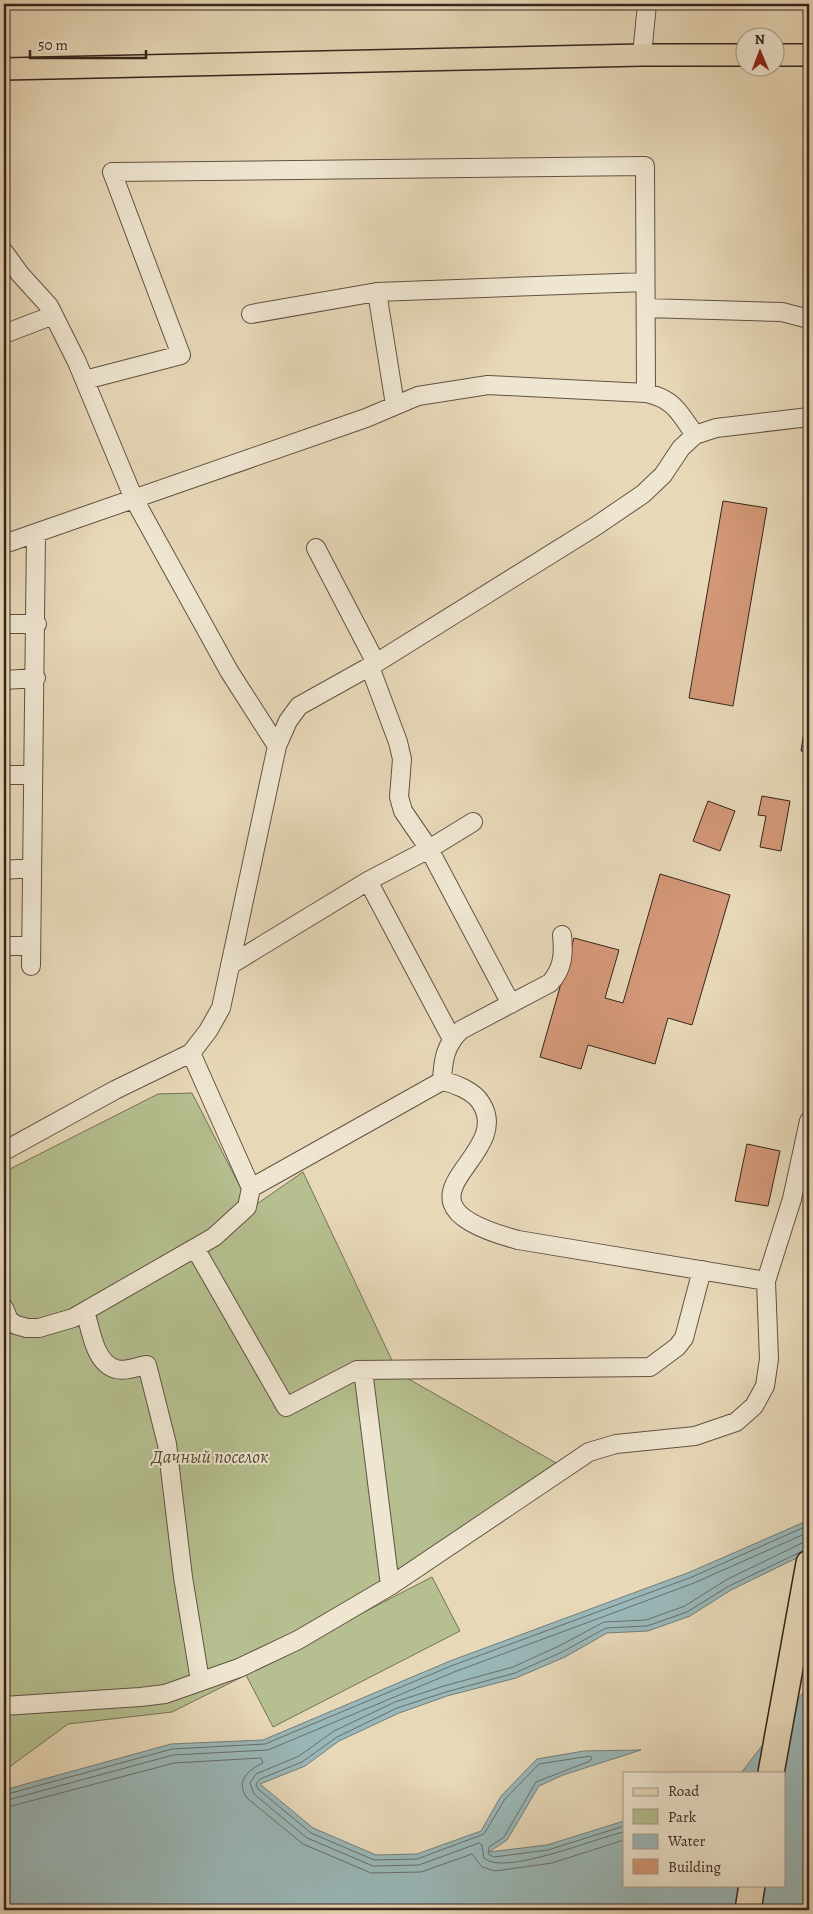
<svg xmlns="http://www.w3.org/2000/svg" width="813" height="1914" viewBox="0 0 813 1914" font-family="Alegreya,serif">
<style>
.green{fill:#b5bf8f;stroke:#757256}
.water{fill:#9ab8b9;stroke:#727d7b}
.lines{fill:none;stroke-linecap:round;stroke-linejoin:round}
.shore{stroke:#686e6b;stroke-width:1}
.building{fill:#d49878;stroke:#35251d}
.minor-casing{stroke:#625244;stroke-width:20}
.major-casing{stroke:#35251d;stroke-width:24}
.highway-casing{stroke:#35251d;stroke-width:28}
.minor{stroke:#efe6d1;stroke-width:18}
.major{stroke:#e7d8b8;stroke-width:21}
.highway{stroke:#e7d8b8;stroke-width:25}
.labels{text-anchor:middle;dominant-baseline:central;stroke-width:4;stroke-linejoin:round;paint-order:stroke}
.park-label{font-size:19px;font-style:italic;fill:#554c3a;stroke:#efe6d1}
</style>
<rect width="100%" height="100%" fill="#e7d8b8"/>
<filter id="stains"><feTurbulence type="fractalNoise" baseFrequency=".004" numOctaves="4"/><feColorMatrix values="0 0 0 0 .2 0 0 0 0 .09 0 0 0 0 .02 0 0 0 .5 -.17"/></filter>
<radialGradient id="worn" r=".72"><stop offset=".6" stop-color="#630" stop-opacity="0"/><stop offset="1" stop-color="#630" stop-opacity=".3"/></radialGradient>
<path class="green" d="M 192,1093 L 251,1208 L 303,1172 L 398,1373 L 572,1472 L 314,1638 L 432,1577 L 460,1631 L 273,1727 L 246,1675 L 172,1712 L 68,1724 L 4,1771 L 4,1172 L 158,1094 Z"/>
<path class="water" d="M 809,1520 L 809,1552 L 731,1590 L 690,1616 L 648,1631 L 607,1633 L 565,1657 L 516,1678 L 447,1696 L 399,1713 L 339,1741 L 305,1766 L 260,1784 L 313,1828 L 376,1855 L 417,1854 L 481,1831 L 501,1796 L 537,1759 L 584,1751 L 641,1750 L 563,1775 L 539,1786 L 507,1840 L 489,1852 L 547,1845 L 624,1821 L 624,1885 L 784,1885 L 784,1773 L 741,1773 L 809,1685 L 809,1910 L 4,1910 L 4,1790 L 171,1744 L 263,1740 L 450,1661 L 690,1572 Z"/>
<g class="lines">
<path class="shore" d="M 4,1795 L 172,1749 L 265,1744 L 451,1666 L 692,1577 L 809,1525
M 4,1801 L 173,1755 L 268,1750 L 454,1672 L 694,1583 L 809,1532
M 4,1808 L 174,1763 L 261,1758 L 263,1763 C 248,1770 235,1781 247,1798 L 303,1844 L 371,1873 L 421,1872 L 472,1854 L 482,1867 L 495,1871 L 552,1863 L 624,1840
M 624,1826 L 548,1850 L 494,1857 L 488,1854 L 489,1847 L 504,1837 L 536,1782 L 590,1761 L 592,1758 L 590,1756 L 539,1764 L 505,1799 L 484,1834 L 417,1859 L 374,1860 L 311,1833 L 258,1789 L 256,1784 L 260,1779 L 302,1762 L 337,1737 L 397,1708 L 446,1692 L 515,1673 L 562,1652 L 606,1628 L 647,1626 L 687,1612 L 729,1586 L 809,1548
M 624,1832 C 598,1837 503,1877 484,1858 L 482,1845 L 479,1843 L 419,1865 L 373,1866 L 307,1838 L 254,1794 L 250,1783 L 256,1774 L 299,1756 L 334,1731 L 395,1702 L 444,1686 L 513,1667 L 559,1646 L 604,1622 L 646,1620 L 685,1606 L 726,1580 L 802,1543 L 809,1541"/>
</g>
<path class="building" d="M 723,501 L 767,508 L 733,706 L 689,698 Z
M 809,699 L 809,752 L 801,751 Z
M 762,796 L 790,801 L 781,851 L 760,847 L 766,816 L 758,815 Z
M 708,801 L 735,811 L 720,851 L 693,841 Z
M 660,874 L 730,895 L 692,1025 L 668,1018 L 655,1064 L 588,1045 L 581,1069 L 540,1057 L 574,938 L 619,950 L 605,998 L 623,1003 Z
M 747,1144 L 780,1151 L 768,1206 L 735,1201 Z"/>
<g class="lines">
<g class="minor-casing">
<path id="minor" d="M 642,55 L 647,4
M 4,252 L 20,274 L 49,306 L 77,362 L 134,499 L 229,671 L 277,746
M 377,292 L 395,405
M 646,308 L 782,312 L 809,319
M 251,314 L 377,292 L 645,282
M 4,334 L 51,316
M 85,380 L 181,355 L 112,172 L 645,166 L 646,393
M 4,544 L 366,418 L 418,396 L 488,385 L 646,393 C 674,399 679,412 695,435
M 316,548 L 376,663
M 4,624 L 37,624
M 370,667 L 398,742 L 402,759 L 399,797 L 403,811 L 429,849 L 511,1004
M 4,680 L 36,678
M 4,775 L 33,775
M 4,870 L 32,868
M 368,881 L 452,1039
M 4,946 L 31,946
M 230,965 L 368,881 L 429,849 L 473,822
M 31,966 L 36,533
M 191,1053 L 251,1188 L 442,1081 C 454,1083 474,1091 481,1103 C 517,1159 372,1200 518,1240 L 766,1281
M 442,1081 C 443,1060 445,1045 461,1030 L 550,983 C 563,969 564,954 562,935
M 4,1151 L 115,1090 L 191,1053 L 208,1031 L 221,1008 L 277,746 L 288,721 L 299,706 L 376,663 L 596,526 L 643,494 L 663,475 L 681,448 L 695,435 L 716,428 L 809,417
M 195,1248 L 286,1407 L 357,1370 L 650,1367 L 677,1347 L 684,1338 L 702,1270
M 4,1308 L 9,1320 L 16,1325 L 27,1328 L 39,1328 L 73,1318 L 214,1237 L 247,1207 L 251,1188
M 85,1311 C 91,1329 94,1363 116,1369 C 124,1372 139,1366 147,1365 L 167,1444 L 183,1577 L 200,1681
M 390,1586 L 589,1452 L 616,1444 L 695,1436 L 736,1422 L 754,1406 L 765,1386 L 769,1359 L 766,1281 L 792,1199 L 809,1121
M 4,1706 L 140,1697 L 165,1694 L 239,1668 L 298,1640 L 390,1586 L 363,1370"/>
</g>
<g class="major-casing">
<path id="major" d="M 776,55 L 809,55
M 4,69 L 642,55 L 746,55"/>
</g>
<g class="highway-casing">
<path id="highway" d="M 771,1773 L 809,1563
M 748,1910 L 752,1885"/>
</g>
<use href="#minor" class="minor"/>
<use href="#major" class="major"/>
<use href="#highway" class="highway"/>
</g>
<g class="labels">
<g class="park-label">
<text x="210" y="1457">Дачный поселок</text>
</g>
</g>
<rect width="813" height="1914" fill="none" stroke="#e7d8b8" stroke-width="20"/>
<rect x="5" y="5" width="803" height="1904" fill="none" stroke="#35251d" stroke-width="2.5"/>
<rect x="10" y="10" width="793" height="1894" fill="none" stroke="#35251d"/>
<rect x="623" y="1772" width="162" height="115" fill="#efe6d1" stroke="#a59989"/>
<rect x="633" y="1788" width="25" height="8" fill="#e7d8b8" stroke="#a59989"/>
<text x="668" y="1796" font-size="15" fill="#35251d">Road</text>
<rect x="633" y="1809" width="25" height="15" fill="#b5bf8f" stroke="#a59989"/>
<text x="668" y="1822" font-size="15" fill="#35251d">Park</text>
<rect x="633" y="1834" width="25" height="15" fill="#9ab8b9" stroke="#a59989"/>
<text x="668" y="1846" font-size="15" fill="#35251d">Water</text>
<rect x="633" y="1859" width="25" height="15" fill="#d49878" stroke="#a59989"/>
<text x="668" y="1872" font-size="15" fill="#35251d">Building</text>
<g transform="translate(760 52) rotate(359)"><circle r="24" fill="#efe6d1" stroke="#a59989"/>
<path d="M0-4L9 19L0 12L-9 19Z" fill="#8f2418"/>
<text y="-8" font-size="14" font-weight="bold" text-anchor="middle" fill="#35251d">N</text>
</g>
<path d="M30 50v8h116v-8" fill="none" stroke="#35251d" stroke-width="2.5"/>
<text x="38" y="50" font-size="15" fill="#35251d" stroke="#efe6d1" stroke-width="4" paint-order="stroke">50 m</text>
<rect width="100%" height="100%" filter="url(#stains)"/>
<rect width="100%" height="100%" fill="url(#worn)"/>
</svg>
